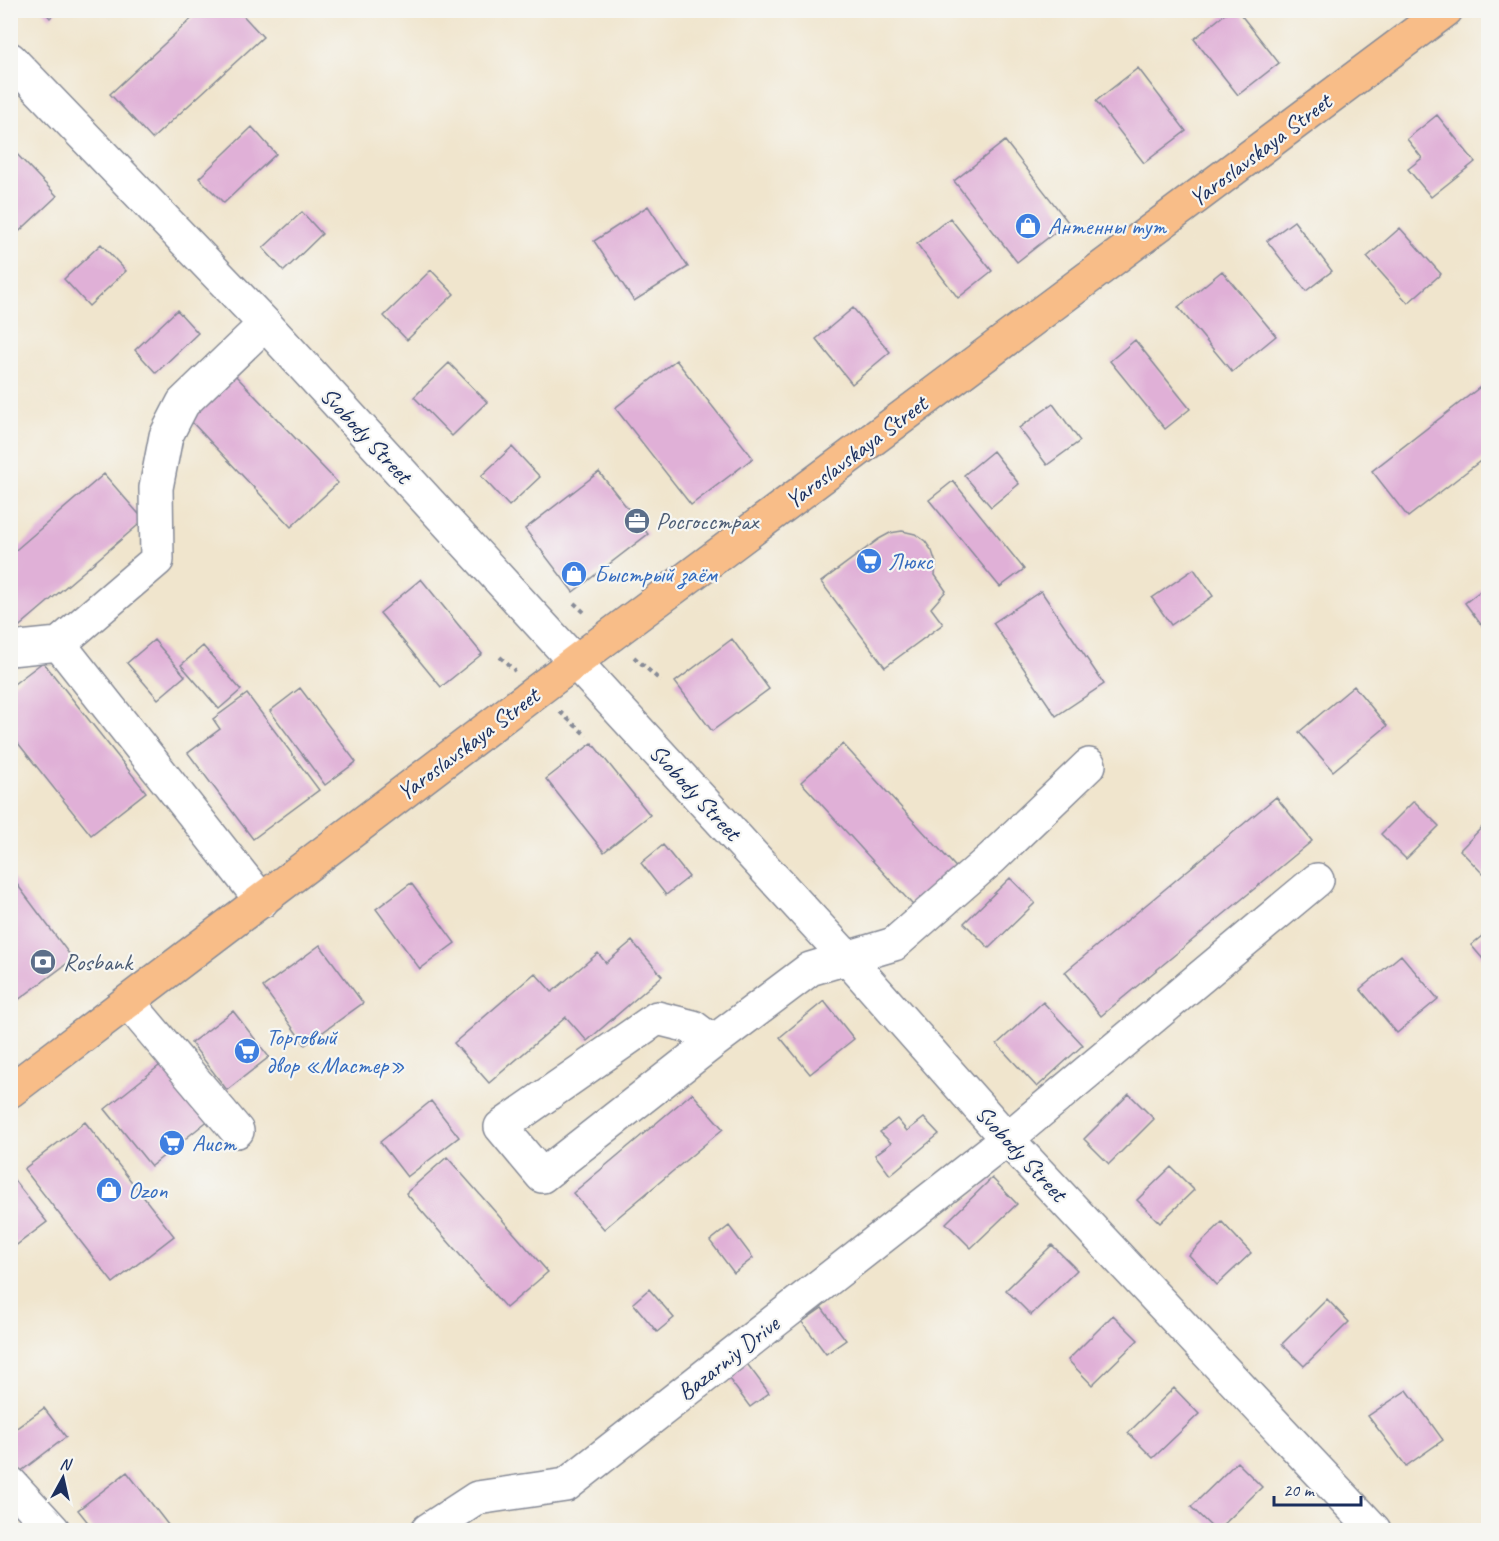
<svg xmlns="http://www.w3.org/2000/svg" width="1499" height="1541" viewBox="0 0 1499 1541" font-family="Caveat,sans-serif">
<style>
.building{fill:#e0b0d7}
.lines{fill:none;stroke-linecap:round;stroke-linejoin:round}
.minor-casing{stroke:#868a96;stroke-width:36}
.major-casing{stroke:#868a96;stroke-width:36}
.path{stroke:#868a96;stroke-width:4;stroke-dasharray:4.5 4.5;stroke-linecap:butt}
.minor{stroke:#fff;stroke-width:33}
.major{stroke:#f8bd88;stroke-width:33}
.labels{text-anchor:middle;dominant-baseline:central;stroke-width:4.5;stroke-linejoin:round;paint-order:stroke}
.street-label{font-size:24px;fill:#1b2f5e;stroke:#f6f6f2}
.shop-label{font-size:24px;fill:#366cbe;stroke:#f6f6f2;text-anchor:start}
.service-label{font-size:24px;fill:#4e5e75;stroke:#f6f6f2;text-anchor:start}
</style>
<rect width="100%" height="100%" fill="#f6f6f2"/>
<filter id="ink" filterUnits="userSpaceOnUse"><feTurbulence type="fractalNoise" baseFrequency=".0167" numOctaves="2"/><feDisplacementMap in="SourceGraphic" scale="12" xChannelSelector="R" yChannelSelector="G"/><feConvolveMatrix kernelMatrix="1 2 1 2 8 2 1 2 1" color-interpolation-filters="sRGB"/></filter>
<filter id="wash" filterUnits="userSpaceOnUse"><feTurbulence type="fractalNoise" baseFrequency=".008" numOctaves="4" result="noise"/><feDisplacementMap in="SourceGraphic" scale="24" xChannelSelector="R" yChannelSelector="G"/><feGaussianBlur stdDeviation="1.35" result="paint"/><feColorMatrix in="noise" values="0 0 0 0 0 0 0 0 0 0 0 0 0 0 0 0 0 1.4 0 .05"/><feComposite in="paint" operator="in"/></filter>
<g filter="url(#wash)">
<rect width="100%" height="100%" fill="#f0e5cd"/>
<g id="blocks">
<path class="building" d="M 43,10 L 58,10 L 50,18 Z
M 201,10 L 238,10 L 263,37 L 152,139 L 110,94 Z
M 1230,10 L 1237,10 L 1279,63 L 1238,95 L 1194,39 Z
M 1138,68 L 1186,131 L 1144,163 L 1096,101 Z
M 1437,115 L 1475,162 L 1431,197 L 1408,169 L 1422,158 L 1407,139 Z
M 252,127 L 276,154 L 224,203 L 199,178 Z
M 1005,141 L 1068,222 L 1017,262 L 954,181 Z
M 10,147 L 57,196 L 10,240 Z
M 648,206 L 688,267 L 634,301 L 594,241 Z
M 302,212 L 322,234 L 284,271 L 263,248 Z
M 950,218 L 992,271 L 958,298 L 917,244 Z
M 1294,221 L 1332,271 L 1306,291 L 1267,241 Z
M 1400,228 L 1441,274 L 1408,303 L 1367,257 Z
M 101,244 L 126,271 L 89,306 L 64,279 Z
M 431,270 L 454,294 L 407,340 L 384,316 Z
M 1222,271 L 1276,336 L 1232,372 L 1178,307 Z
M 853,308 L 890,352 L 852,384 L 816,339 Z
M 177,310 L 198,333 L 156,373 L 135,350 Z
M 1135,340 L 1190,409 L 1165,429 L 1110,361 Z
M 676,360 L 753,458 L 691,505 L 615,408 Z
M 449,363 L 487,402 L 452,436 L 414,397 Z
M 235,375 L 338,483 L 291,527 L 188,418 Z
M 1488,381 L 1488,455 L 1408,517 L 1372,471 Z
M 1053,404 L 1080,441 L 1047,465 L 1019,428 Z
M 512,447 L 540,477 L 509,506 L 481,476 Z
M 993,451 L 1019,484 L 991,507 L 964,475 Z
M 599,472 L 648,534 L 573,592 L 525,529 Z
M 104,474 L 144,520 L 15,630 L 10,626 L 10,555 Z
M 953,481 L 1024,569 L 1000,587 L 929,500 Z
M 902,531 L 915,534 L 925,541 L 932,551 L 936,563 L 935,575 L 946,591 L 931,608 L 943,624 L 885,667 L 821,582 L 879,539 L 890,533 Z
M 1194,569 L 1213,596 L 1171,625 L 1152,598 Z
M 421,579 L 482,654 L 441,687 L 380,613 Z
M 1488,585 L 1488,634 L 1465,603 Z
M 1041,591 L 1104,684 L 1056,716 L 993,623 Z
M 732,639 L 769,689 L 712,731 L 675,682 Z
M 154,640 L 185,676 L 158,699 L 127,663 Z
M 203,646 L 241,690 L 219,709 L 181,665 Z
M 43,662 L 146,792 L 91,835 L 10,733 L 10,687 Z
M 1354,686 L 1387,726 L 1333,771 L 1299,732 Z
M 300,688 L 356,762 L 325,785 L 270,711 Z
M 247,694 L 319,790 L 253,839 L 188,753 L 220,729 L 213,719 Z
M 592,743 L 650,815 L 604,852 L 546,779 Z
M 843,744 L 963,875 L 921,914 L 801,782 Z
M 1276,797 L 1312,841 L 1101,1016 L 1065,972 Z
M 1414,801 L 1439,826 L 1406,859 L 1381,834 Z
M 1488,821 L 1488,871 L 1484,875 L 1460,850 Z
M 663,845 L 689,877 L 666,895 L 641,863 Z
M 1010,878 L 1035,903 L 989,948 L 964,923 Z
M 13,879 L 73,959 L 14,1003 L 10,999 L 10,881 Z
M 411,883 L 455,943 L 420,969 L 376,909 Z
M 1488,931 L 1488,965 L 1471,945 Z
M 632,941 L 662,976 L 587,1041 L 566,1017 L 489,1083 L 454,1043 L 535,973 L 552,992 L 598,953 L 606,963 Z
M 320,945 L 363,1003 L 305,1045 L 263,987 Z
M 1401,955 L 1438,999 L 1397,1033 L 1360,989 Z
M 824,1001 L 854,1039 L 810,1074 L 780,1037 Z
M 1043,1002 L 1083,1045 L 1037,1087 L 997,1044 Z
M 233,1011 L 269,1057 L 227,1090 L 191,1043 Z
M 164,1062 L 210,1119 L 151,1166 L 105,1109 Z
M 692,1093 L 723,1129 L 604,1229 L 573,1193 Z
M 1129,1094 L 1154,1119 L 1109,1164 L 1084,1139 Z
M 431,1101 L 459,1137 L 407,1177 L 380,1142 Z
M 924,1118 L 939,1134 L 890,1175 L 875,1155 L 891,1143 L 880,1132 L 897,1119 L 907,1131 Z
M 85,1122 L 174,1236 L 113,1283 L 24,1169 Z
M 447,1157 L 548,1272 L 506,1308 L 406,1193 Z
M 1171,1167 L 1194,1190 L 1160,1223 L 1137,1200 Z
M 10,1175 L 47,1222 L 10,1250 Z
M 992,1178 L 1017,1204 L 971,1248 L 946,1223 Z
M 1222,1222 L 1251,1253 L 1217,1285 L 1189,1255 Z
M 729,1226 L 753,1258 L 734,1273 L 710,1241 Z
M 1052,1245 L 1077,1270 L 1031,1315 L 1006,1290 Z
M 649,1289 L 674,1318 L 657,1332 L 633,1303 Z
M 1327,1299 L 1349,1322 L 1304,1366 L 1282,1344 Z
M 822,1308 L 846,1340 L 826,1354 L 802,1322 Z
M 1113,1315 L 1138,1340 L 1092,1385 L 1068,1360 Z
M 745,1361 L 769,1393 L 750,1407 L 726,1375 Z
M 1174,1388 L 1199,1414 L 1153,1458 L 1128,1433 Z
M 1407,1390 L 1443,1440 L 1406,1466 L 1368,1416 Z
M 44,1408 L 66,1437 L 20,1472 L 10,1460 L 10,1433 Z
M 1237,1462 L 1262,1487 L 1218,1530 L 1215,1530 L 1191,1507 Z
M 127,1472 L 172,1530 L 94,1530 L 78,1510 Z"/>
</g>
</g>
<g filter="url(#ink)">
<use href="#blocks" fill-opacity="0" stroke="#868a96" stroke-width="1.5"/>
<g class="lines">
<g class="minor-casing">
<path id="minor" d="M 10,59 L 265,324 L 847,958 L 1007,1139 L 1374,1530
M 59,644 L 157,560 L 156,488 L 166,436 L 183,403 L 265,324
M 10,649 L 59,644 L 262,901
M 128,1002 L 237,1131
M 713,1042 L 693,1027 L 657,1018 L 501,1127 L 542,1176 L 713,1042 L 810,969 L 894,944 L 992,858 L 1089,765
M 10,1483 L 53,1530
M 428,1530 L 477,1498 L 566,1485 L 1007,1139 L 1317,880"/>
</g>
<g class="major-casing">
<path id="major" d="M 10,1091 L 575,662 L 1446,10"/>
</g>
<path class="path" d="M 574,603 L 586,614
M 500,657 L 515,671
M 634,657 L 661,681
M 560,712 L 587,736"/>
<use href="#minor" class="minor"/>
<use href="#major" class="major"/>
</g>
</g>
<defs>
<g id="shop-disc" transform="scale(1.35)"><circle r="9.5" fill="#3f7fe0" stroke="#f6f6f2"/><path d="M-5-2.5h2.3a2.7 3.5 0 0 1 5.4 0H5L5.5 6h-11ZM-1.5-2.5h3a1.5 2.3 0 0 0-3 0Z" fill="#fff"/></g>
<g id="office-disc" transform="scale(1.35)"><circle r="9.5" fill="#5c6f8a" stroke="#f6f6f2"/><path d="M-6-3h4V-5.5h4V-3h4V5H-6ZM-1-4.5V-3h2v-1.5ZM-6 0V1H6V0Z" fill="#fff"/></g>
<g id="supermarket-disc" transform="scale(1.35)"><circle r="9.5" fill="#3f7fe0" stroke="#f6f6f2"/><path d="M-6-5.5h2.5l.6 2H6L4.5 2H-2.5L-4.4-4H-6ZM-1.5 3.2a1.3 1.3 0 1 0 .1 0ZM3 3.2a1.3 1.3 0 1 0 .1 0Z" fill="#fff"/></g>
<g id="bank-disc" transform="scale(1.35)"><circle r="9.5" fill="#5c6f8a" stroke="#f6f6f2"/><path d="M-6-4H6V4H-6ZM0-2.3a2.3 2.3 0 1 0 0 4.6a2.3 2.3 0 1 0 0-4.6Z" fill="#fff"/></g>
</defs>
<g fill-rule="evenodd">
<use href="#shop-disc" x="1028" y="226"/>
<use href="#office-disc" x="637" y="521"/>
<use href="#supermarket-disc" x="869" y="561"/>
<use href="#shop-disc" x="574" y="574"/>
<use href="#bank-disc" x="43" y="962"/>
<use href="#supermarket-disc" x="247" y="1051"/>
<use href="#supermarket-disc" x="172" y="1143"/>
<use href="#shop-disc" x="109" y="1190"/>
</g>
<g class="labels">
<g class="street-label">
<text transform="translate(1260 150) rotate(-37)">Yaroslavskaya Street</text>
<text transform="translate(366 435) rotate(47)">Svobody Street</text>
<text transform="translate(856 452) rotate(-37)">Yaroslavskaya Street</text>
<text transform="translate(468 744) rotate(-37)">Yaroslavskaya Street</text>
<text transform="translate(695 792) rotate(47)">Svobody Street</text>
<text transform="translate(1021 1153) rotate(47)">Svobody Street</text>
<text transform="translate(728 1358) rotate(-38)">Bazarniy Drive</text>
</g>
<g class="shop-label">
<text x="1048" y="226">Антенны тут</text>
<text x="888" y="561">Люкс</text>
<text x="594" y="574">Быстрый заём</text>
<text x="266" y="1037">Торговый<tspan x="266" dy="28">двор «Мастер»</tspan></text>
<text x="192" y="1143">Аист</text>
<text x="128" y="1190">Ozon</text>
</g>
<g class="service-label">
<text x="656" y="521">Росгосстрах</text>
<text x="63" y="962">Rosbank</text>
</g>
</g>
<rect width="1499" height="1541" fill="none" stroke="#f6f6f2" stroke-width="36"/>
<g transform="translate(63 1478) rotate(8)" stroke="#f6f6f2" stroke-width="4.5" paint-order="stroke">
<path d="M0-4.5L10 22L0 15L-10 22Z" fill="#1b2f5e"/>
<text y="-9" font-size="16" font-weight="bold" text-anchor="middle" fill="#1b2f5e">N</text>
</g>
<path d="M1274 1496v9h87v-9" fill="none" stroke="#1b2f5e" stroke-width="3"/>
<text x="1283" y="1496" font-size="18" fill="#1b2f5e" stroke="#f6f6f2" stroke-width="4.5" paint-order="stroke">20 m</text>
</svg>
